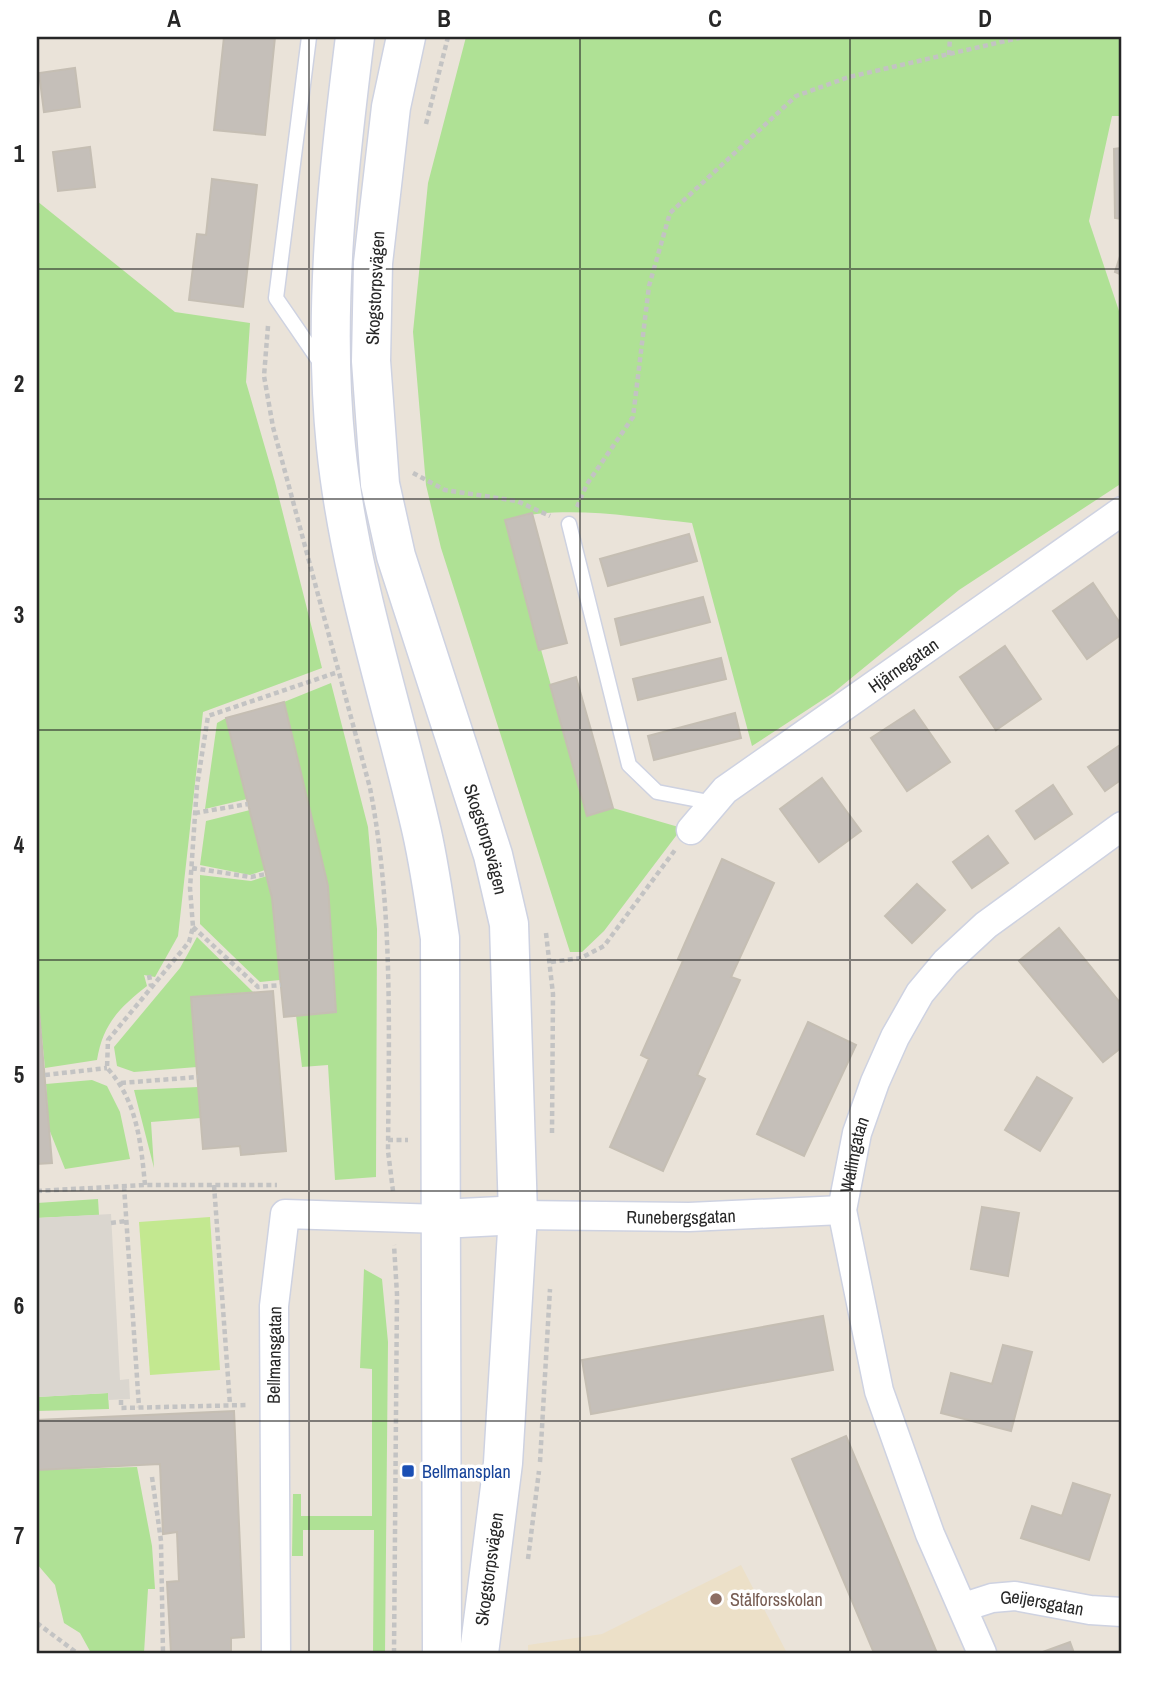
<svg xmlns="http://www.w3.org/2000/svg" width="1159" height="1690" viewBox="0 0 1159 1690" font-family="'Archivo Narrow',sans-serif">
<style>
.education{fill:#ece0c8}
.green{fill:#afe195}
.pitch{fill:#c3e890}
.plaza{fill:#dad6cf}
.building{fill:#c5bfb9;stroke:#c5beb3;stroke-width:2}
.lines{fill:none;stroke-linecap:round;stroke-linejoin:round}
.service-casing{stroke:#ced2e1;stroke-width:17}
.minor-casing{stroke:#ced2e1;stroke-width:31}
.secondary-casing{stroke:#ced2e1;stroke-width:41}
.path{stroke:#c3c3c3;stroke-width:4.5;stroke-dasharray:5 3.5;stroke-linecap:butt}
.service{stroke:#fff;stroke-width:14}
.minor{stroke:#fff;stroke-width:28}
.secondary{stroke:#fff;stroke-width:38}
.grid{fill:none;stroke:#272727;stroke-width:2;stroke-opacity:0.55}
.transit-dot{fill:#1a4fb4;stroke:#fff;stroke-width:2.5}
.education-dot{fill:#8d6e63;stroke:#fff;stroke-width:2.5}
.labels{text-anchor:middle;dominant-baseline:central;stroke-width:7;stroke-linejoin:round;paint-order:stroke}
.street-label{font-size:18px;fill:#272727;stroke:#fff}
.transit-label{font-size:18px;fill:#164399;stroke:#fff;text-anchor:start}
.education-label{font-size:18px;fill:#785e54;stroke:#fff;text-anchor:start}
.neatline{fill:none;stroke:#272727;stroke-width:2.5}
.grid-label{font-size:23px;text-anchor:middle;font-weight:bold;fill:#272727}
</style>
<rect width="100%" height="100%" fill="#eae3d9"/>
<path class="education" d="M 741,1565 L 787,1653 L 528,1653 L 528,1645 L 602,1634 Z"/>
<path class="green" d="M 466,37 L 1122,37 L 1122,116 L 1112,116 L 1089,221 L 1122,320 L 1122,483 L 959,590 L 833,693 L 752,746 L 692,523 C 631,517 564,504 505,520 L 587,815 L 613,808 L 682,828 L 604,931 L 582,952 L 570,952 L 441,548 L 426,485 L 413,332 L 428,183 Z
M 37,201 L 175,312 L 250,323 L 246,382 L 275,482 L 322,668 L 203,712 L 178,936 L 155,977 L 144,975 L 147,986 C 119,1008 103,1024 97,1060 L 45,1068 L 37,988 Z
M 331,683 L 368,827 L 377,929 L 376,1177 L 335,1180 L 328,1065 L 302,1067 L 296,1015 L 336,1011 L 328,886 L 284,702 Z
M 226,718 L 247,799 L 205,809 L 217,723 Z
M 250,810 L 265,870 L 250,875 L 200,865 L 206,821 Z
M 200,875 L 251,881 L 267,876 L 272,898 L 280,980 L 260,982 L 200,924 Z
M 197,937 L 253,992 L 191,997 L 197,1067 L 134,1072 L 117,1066 L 114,1047 L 180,968 Z
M 92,1080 L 107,1086 L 120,1112 L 130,1159 L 65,1169 L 49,1129 L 46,1084 Z
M 198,1087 L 201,1118 L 151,1122 L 154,1168 L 134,1090 Z
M 98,1199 L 99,1215 L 37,1218 L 37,1203 Z
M 364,1269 L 382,1279 L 388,1342 L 385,1653 L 373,1653 L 374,1530 L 303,1530 L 303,1556 L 292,1556 L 293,1494 L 301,1494 L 301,1516 L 372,1516 L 372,1369 L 360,1368 Z
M 108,1393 L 109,1409 L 37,1411 L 37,1397 Z
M 137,1467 L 152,1546 L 155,1589 L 148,1589 L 144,1653 L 91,1653 L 80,1633 L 64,1623 L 55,1585 L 37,1564 L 37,1470 Z"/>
<path class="pitch" d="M 210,1217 L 220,1370 L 150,1375 L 139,1222 Z"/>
<path class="plaza" d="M 111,1214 L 120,1380 L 129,1379 L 130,1399 L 108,1400 L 108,1393 L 37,1397 L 37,1218 Z"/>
<path class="building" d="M 224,37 L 275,37 L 265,135 L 214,130 Z
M 75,68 L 80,107 L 44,112 L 39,73 Z
M 90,147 L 95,187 L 58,191 L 53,152 Z
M 1122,148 L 1122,219 L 1115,218 L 1114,149 Z
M 212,179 L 257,185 L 243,307 L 189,300 L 197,234 L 206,235 Z
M 1122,250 L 1122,275 L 1115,272 Z
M 532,513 L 567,643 L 539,650 L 505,520 Z
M 689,534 L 697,561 L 608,586 L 600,559 Z
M 1093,583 L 1122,626 L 1122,634 L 1087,659 L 1053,611 Z
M 703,597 L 710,622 L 621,645 L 615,619 Z
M 1005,646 L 1041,699 L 996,730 L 960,677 Z
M 721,658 L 726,679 L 638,700 L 633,679 Z
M 576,677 L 613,808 L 587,816 L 550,685 Z
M 284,702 L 328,886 L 336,1012 L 284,1017 L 272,898 L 226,718 Z
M 914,710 L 950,762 L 907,791 L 871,738 Z
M 735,713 L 741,738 L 654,760 L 648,736 Z
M 1120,745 L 1122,779 L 1105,791 L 1088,767 Z
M 822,778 L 861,831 L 819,862 L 780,809 Z
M 1053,785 L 1072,814 L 1035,839 L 1016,811 Z
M 988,836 L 1008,863 L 972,888 L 953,862 Z
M 722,859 L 774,883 L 731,977 L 740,980 L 697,1075 L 705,1079 L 663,1171 L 610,1147 L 649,1059 L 641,1055 L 683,961 L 678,959 Z
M 917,884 L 945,910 L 912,943 L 885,916 Z
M 1059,928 L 1122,1005 L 1122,1047 L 1103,1062 L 1019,961 Z
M 37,988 L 52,1163 L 37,1164 Z
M 273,991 L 286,1151 L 241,1155 L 240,1146 L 203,1149 L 191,997 Z
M 808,1022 L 856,1045 L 804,1156 L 757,1134 Z
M 1037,1077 L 1072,1098 L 1040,1151 L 1005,1130 Z
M 982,1207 L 1019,1213 L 1008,1276 L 971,1269 Z
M 823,1316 L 833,1370 L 591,1414 L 582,1360 Z
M 1003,1345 L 1032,1352 L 1011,1431 L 941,1413 L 951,1373 L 992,1384 Z
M 234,1411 L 244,1637 L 231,1638 L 231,1653 L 171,1653 L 167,1582 L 179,1581 L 177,1532 L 163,1534 L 160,1464 L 37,1470 L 37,1420 Z
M 846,1436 L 937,1653 L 874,1653 L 792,1459 Z
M 1073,1483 L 1110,1495 L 1089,1560 L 1021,1538 L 1032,1506 L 1062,1516 Z
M 1070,1642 L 1074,1653 L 1040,1653 Z"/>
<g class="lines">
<g class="service-casing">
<path id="service" d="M 309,37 L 276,298 L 322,365
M 569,524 L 629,765 L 657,792 L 714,803"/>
</g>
<g class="minor-casing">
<g id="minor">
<path id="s1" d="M 691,830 L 725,790 L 1122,511"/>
<path id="s2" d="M 518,1215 L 689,1217 L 842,1210"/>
<path id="s3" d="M 964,1607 L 992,1598 L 1015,1596 L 1090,1610 L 1122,1612"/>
<path d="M 276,1653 L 274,1306 L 285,1214 L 441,1219"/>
<path id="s4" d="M 982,1653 L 930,1534 L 879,1391 L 842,1210 L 857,1133 L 875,1082 L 895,1037 L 920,993 L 946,962 L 986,925 L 1122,826"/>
</g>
</g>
<g class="secondary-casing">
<g id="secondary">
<path d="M 355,37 C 338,173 322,310 336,447 C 349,575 391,699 420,824 C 429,861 434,900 440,938 L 442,1653"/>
<path id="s5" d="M 406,37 L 391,107 L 373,263 L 371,361 L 380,484 L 396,556 L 493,855 L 509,924 L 518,1215 L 503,1463 L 479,1653"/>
<path d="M 441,1219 L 518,1215"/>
</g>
</g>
<path class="path" d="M 949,55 L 950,37
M 426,124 L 448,37
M 268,326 L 264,376 L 273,427 L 370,788 C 393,907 389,1030 388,1151 L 393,1191
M 413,473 L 445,490 L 517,501 L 550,516
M 577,507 L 587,484 L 633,417 L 649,286 L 670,213 L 796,96 L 849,77 L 1023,37
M 195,813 L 248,804
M 192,868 L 251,877 L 266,874
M 193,927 L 258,987 L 281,985
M 546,933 L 553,994 L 552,1133
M 551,962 L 581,958 L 604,946 L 675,850
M 149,975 L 151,986
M 45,1075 L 107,1068
M 121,1083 L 198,1077
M 388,1140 L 408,1140
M 145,1185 C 141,1143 137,1100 107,1068 L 108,1040 L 189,942 L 193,927 L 190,888 L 197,786 L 208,716 L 338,672
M 214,1185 L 230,1405
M 124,1186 L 139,1407
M 37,1191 L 145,1185 L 277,1185
M 111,1223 L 126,1221
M 121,1400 L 121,1408 L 247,1405
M 540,1462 L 550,1289
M 152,1477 L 161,1541 L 163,1653
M 528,1559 L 539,1471
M 37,1623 L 77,1653
M 394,1653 L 397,1294 L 394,1245"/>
<use href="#service" class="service"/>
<use href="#minor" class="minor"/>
<use href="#secondary" class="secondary"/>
</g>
<path class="grid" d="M 309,37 L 309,1653M 580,37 L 580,1653M 850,37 L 850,1653M 37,269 L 1122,269M 37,499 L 1122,499M 37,730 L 1122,730M 37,960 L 1122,960M 37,1191 L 1122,1191M 37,1421 L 1122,1421"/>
<rect class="transit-dot" x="401" y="1464" width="14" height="14" rx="3.5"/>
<circle class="education-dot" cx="716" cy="1599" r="7"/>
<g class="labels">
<g class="street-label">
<text transform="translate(375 288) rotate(-87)">Skogstorpsvägen</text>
<text stroke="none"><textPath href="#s1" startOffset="270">Hjärnegatan</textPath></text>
<text stroke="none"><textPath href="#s5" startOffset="821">Skogstorpsvägen</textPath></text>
<text stroke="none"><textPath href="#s4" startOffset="523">Wallingatan</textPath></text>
<text stroke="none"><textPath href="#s2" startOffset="163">Runebergsgatan</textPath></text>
<text transform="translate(274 1355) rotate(-89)">Bellmansgatan</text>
<text transform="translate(489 1569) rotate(-82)">Skogstorpsvägen</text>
<text stroke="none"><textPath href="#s3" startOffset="80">Geijersgatan</textPath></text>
</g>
<g class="transit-label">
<text x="422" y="1471">Bellmansplan</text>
</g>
<g class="education-label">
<text x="730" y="1599">Stålforsskolan</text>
</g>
</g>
<rect width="1159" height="1690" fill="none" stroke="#ffffff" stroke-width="77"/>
<rect x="38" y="38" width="1082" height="1614" class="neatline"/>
<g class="grid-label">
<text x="174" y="27">A</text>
<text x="444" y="27">B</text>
<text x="715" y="27">C</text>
<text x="985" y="27">D</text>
<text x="19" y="162">1</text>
<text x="19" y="392">2</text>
<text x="19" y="623">3</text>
<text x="19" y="853">4</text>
<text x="19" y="1083">5</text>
<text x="19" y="1314">6</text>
<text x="19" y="1544">7</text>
</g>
</svg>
